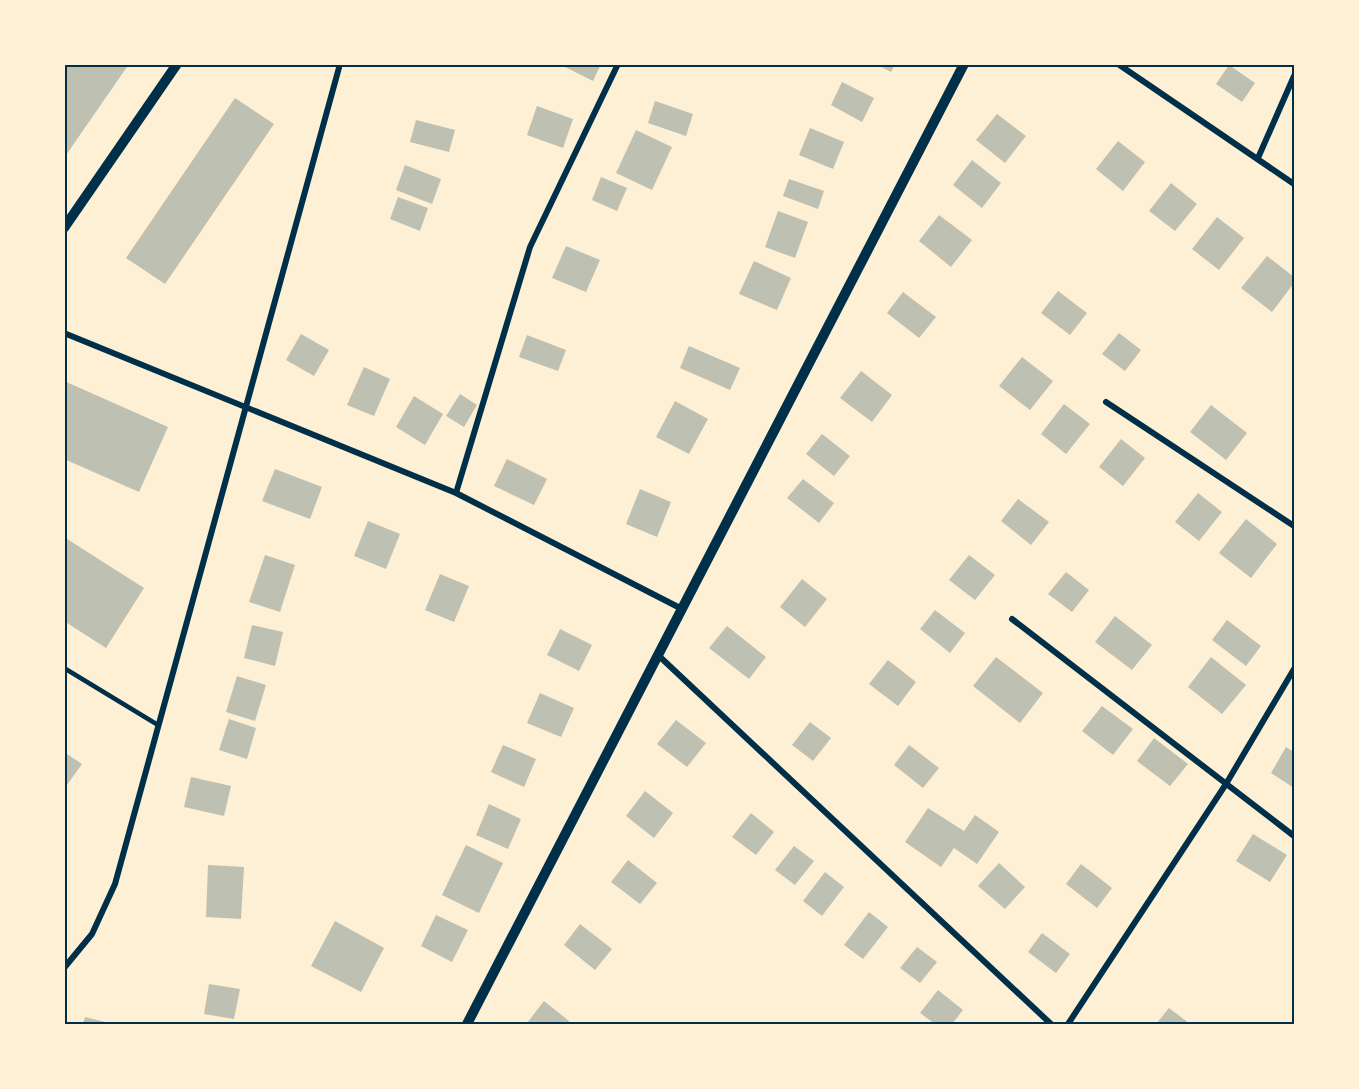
<svg xmlns="http://www.w3.org/2000/svg" width="1359" height="1089" viewBox="0 0 1359 1089" font-family="'Exo 2',sans-serif">
<style>
.building{fill:#bec0b2}
.lines{fill:none;stroke-linecap:round;stroke-linejoin:round}
.service{stroke:#003049;stroke-width:4.5}
.minor{stroke:#003049;stroke-width:6}
.tertiary{stroke:#003049;stroke-width:10}
.neatline{fill:none;stroke:#003049;stroke-width:2}
</style>
<rect width="100%" height="100%" fill="#fdf0d5"/>
<path class="building" d="M 64,64 L 129,64 L 64,158 Z
M 559,64 L 601,64 L 593,81 Z
M 876,64 L 895,64 L 891,72 Z
M 1229,65 L 1255,83 L 1242,102 L 1216,84 Z
M 842,82 L 874,98 L 862,122 L 831,105 Z
M 235,98 L 274,124 L 165,284 L 126,258 Z
M 655,101 L 693,114 L 686,136 L 648,123 Z
M 537,106 L 573,119 L 563,148 L 527,135 Z
M 997,114 L 1026,136 L 1005,163 L 976,140 Z
M 416,120 L 455,130 L 449,152 L 410,142 Z
M 810,128 L 844,142 L 833,169 L 799,155 Z
M 636,130 L 672,147 L 652,190 L 616,173 Z
M 1118,141 L 1145,162 L 1123,191 L 1096,169 Z
M 972,160 L 1001,183 L 982,208 L 953,185 Z
M 405,165 L 441,179 L 432,204 L 396,190 Z
M 601,177 L 627,188 L 617,211 L 592,200 Z
M 789,179 L 824,191 L 818,209 L 783,196 Z
M 1171,183 L 1197,204 L 1175,231 L 1149,211 Z
M 398,197 L 428,208 L 420,231 L 390,219 Z
M 778,211 L 808,222 L 795,258 L 765,247 Z
M 939,215 L 972,240 L 951,267 L 919,241 Z
M 1217,217 L 1244,238 L 1219,270 L 1192,249 Z
M 566,246 L 600,260 L 586,292 L 552,278 Z
M 1267,256 L 1294,277 L 1294,283 L 1272,312 L 1241,288 Z
M 754,261 L 791,278 L 777,310 L 739,294 Z
M 1058,291 L 1087,313 L 1070,335 L 1041,313 Z
M 903,292 L 936,317 L 919,338 L 887,313 Z
M 1119,333 L 1141,350 L 1125,371 L 1102,354 Z
M 301,334 L 329,350 L 314,376 L 286,360 Z
M 527,335 L 566,350 L 558,371 L 519,357 Z
M 689,346 L 740,368 L 730,390 L 680,368 Z
M 1022,357 L 1053,381 L 1030,410 L 999,386 Z
M 364,367 L 390,379 L 374,416 L 347,405 Z
M 861,371 L 892,395 L 872,422 L 840,398 Z
M 64,381 L 168,427 L 139,492 L 64,459 Z
M 460,394 L 477,405 L 464,427 L 446,416 Z
M 414,396 L 443,414 L 425,445 L 396,427 Z
M 675,401 L 708,419 L 689,454 L 656,437 Z
M 1064,404 L 1090,424 L 1066,454 L 1041,434 Z
M 1211,405 L 1247,433 L 1226,460 L 1190,432 Z
M 822,434 L 850,456 L 834,476 L 806,454 Z
M 1121,439 L 1145,458 L 1123,486 L 1099,467 Z
M 507,459 L 547,479 L 534,505 L 494,486 Z
M 275,469 L 322,487 L 310,519 L 262,501 Z
M 803,479 L 834,503 L 819,523 L 787,498 Z
M 640,489 L 671,502 L 657,537 L 626,524 Z
M 1198,493 L 1222,512 L 1199,541 L 1175,522 Z
M 1018,499 L 1049,522 L 1031,545 L 1001,521 Z
M 1246,519 L 1277,544 L 1251,578 L 1219,553 Z
M 368,521 L 400,534 L 386,569 L 354,556 Z
M 64,537 L 144,588 L 106,648 L 64,621 Z
M 265,555 L 295,565 L 280,612 L 249,602 Z
M 969,555 L 995,575 L 975,600 L 949,580 Z
M 1066,572 L 1089,590 L 1072,612 L 1048,594 Z
M 440,574 L 469,586 L 454,622 L 425,610 Z
M 802,579 L 827,599 L 805,627 L 780,607 Z
M 935,610 L 965,633 L 950,653 L 920,629 Z
M 1115,616 L 1152,645 L 1132,670 L 1095,642 Z
M 1227,620 L 1261,646 L 1246,666 L 1212,640 Z
M 252,625 L 283,632 L 275,666 L 244,658 Z
M 727,626 L 766,657 L 749,679 L 709,648 Z
M 560,629 L 592,645 L 579,671 L 547,655 Z
M 996,657 L 1043,693 L 1020,723 L 973,686 Z
M 1211,657 L 1246,685 L 1222,714 L 1188,687 Z
M 888,660 L 916,682 L 898,706 L 869,684 Z
M 237,676 L 266,685 L 255,721 L 226,712 Z
M 540,693 L 574,708 L 561,737 L 527,723 Z
M 1102,706 L 1133,729 L 1113,755 L 1082,731 Z
M 229,719 L 256,728 L 247,759 L 219,750 Z
M 676,720 L 706,743 L 687,767 L 657,744 Z
M 810,722 L 831,738 L 813,761 L 792,745 Z
M 1154,738 L 1188,764 L 1170,786 L 1137,761 Z
M 503,745 L 536,759 L 524,787 L 491,772 Z
M 909,745 L 939,768 L 923,788 L 894,765 Z
M 1286,747 L 1294,752 L 1294,788 L 1271,773 Z
M 64,752 L 82,764 L 64,789 Z
M 191,777 L 231,786 L 224,816 L 184,807 Z
M 645,791 L 673,813 L 654,838 L 626,816 Z
M 489,804 L 521,819 L 508,849 L 476,835 Z
M 928,808 L 964,831 L 975,815 L 999,832 L 977,864 L 954,848 L 941,867 L 905,842 Z
M 751,813 L 774,832 L 756,855 L 732,837 Z
M 1253,834 L 1287,855 L 1270,882 L 1236,861 Z
M 466,845 L 503,863 L 479,913 L 442,895 Z
M 794,846 L 814,861 L 795,885 L 775,870 Z
M 628,860 L 657,883 L 640,904 L 611,882 Z
M 999,863 L 1025,887 L 1005,909 L 978,886 Z
M 1081,864 L 1112,888 L 1097,908 L 1066,884 Z
M 208,865 L 244,867 L 241,919 L 206,917 Z
M 825,872 L 844,887 L 822,916 L 803,901 Z
M 869,912 L 888,927 L 863,959 L 844,945 Z
M 436,915 L 468,930 L 452,962 L 421,946 Z
M 335,921 L 384,948 L 361,992 L 311,966 Z
M 580,924 L 612,949 L 595,970 L 564,945 Z
M 1042,933 L 1070,954 L 1056,973 L 1028,952 Z
M 917,947 L 937,962 L 920,983 L 900,968 Z
M 209,984 L 240,989 L 234,1019 L 204,1014 Z
M 938,990 L 963,1010 L 952,1024 L 935,1024 L 920,1013 Z
M 544,1001 L 569,1021 L 567,1024 L 527,1023 Z
M 1169,1008 L 1190,1024 L 1156,1024 Z
M 85,1017 L 113,1024 L 83,1024 Z"/>
<g class="lines">
<path class="service" d="M 64,668 L 158,725"/>
<path class="minor" d="M 1118,64 L 1294,184
M 1258,158 L 1294,76
M 64,333 L 456,493 L 682,609
M 1106,402 L 1294,526
M 456,493 L 530,247 L 618,64
M 1012,619 L 1294,836
M 659,656 L 1051,1024
M 64,968 L 92,934 L 115,884 L 340,64
M 1068,1024 L 1226,784 L 1294,669"/>
<path class="tertiary" d="M 64,228 L 177,64
M 467,1024 L 964,64"/>
</g>
<rect width="1359" height="1089" fill="none" stroke="#fdf0d5" stroke-width="132"/>
<rect x="66" y="66" width="1227" height="957" class="neatline"/>
</svg>
